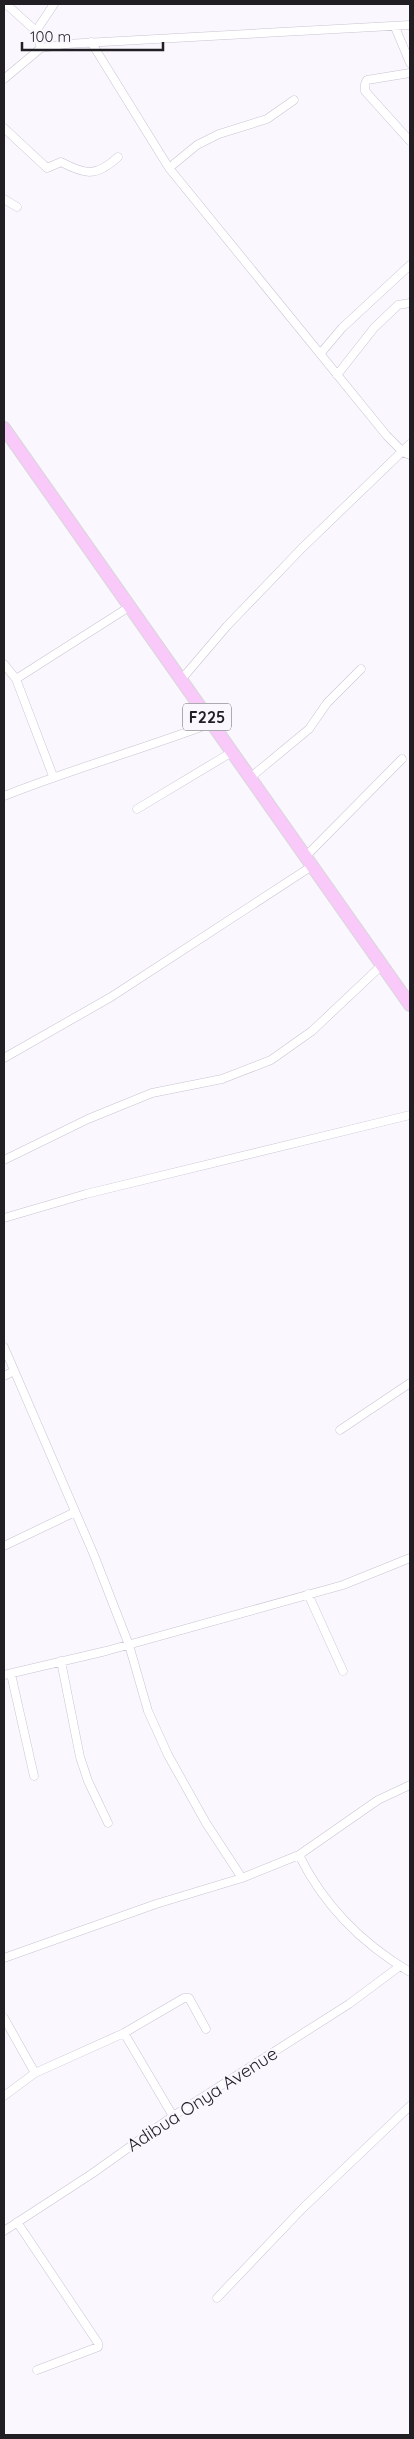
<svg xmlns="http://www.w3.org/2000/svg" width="414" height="2439" viewBox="0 0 414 2439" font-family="Quicksand,sans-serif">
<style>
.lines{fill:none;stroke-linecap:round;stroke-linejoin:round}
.minor-casing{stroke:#cac3d2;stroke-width:9}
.primary-casing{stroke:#d7d7d8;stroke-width:14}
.minor{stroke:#fff;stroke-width:8}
.primary{stroke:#f8c9f9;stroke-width:12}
.labels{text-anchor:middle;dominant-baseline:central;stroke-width:5;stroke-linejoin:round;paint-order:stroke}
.shield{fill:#faf7fe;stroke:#626065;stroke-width:1}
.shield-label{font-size:16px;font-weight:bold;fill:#211f24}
.street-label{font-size:18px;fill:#211f24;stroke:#faf7fe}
</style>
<rect width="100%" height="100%" fill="#faf7fe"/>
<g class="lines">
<g class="minor-casing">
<path id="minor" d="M 6,4 L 36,31 L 41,48
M 395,27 L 410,63
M 36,31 L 54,4
M 91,42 L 169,168 L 387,436 L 403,452 L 410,455
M 410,73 L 367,80 L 365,84 L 365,91 L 410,141
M 4,79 L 41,48 L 66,44 L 410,25
M 4,128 L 47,168 L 61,162 C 86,175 96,177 118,157
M 169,168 L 197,145 L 219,134 L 267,119 L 294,100
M 4,199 L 17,207
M 320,354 L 342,328 L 410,265
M 337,375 L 374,328 L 398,305 L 410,303
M 4,664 L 16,679 L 53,776
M 16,679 L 129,607
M 180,681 L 227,626 L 302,548 L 410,444
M 251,777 L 309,729 L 327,703 L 361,669
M 4,796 C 72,769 143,749 212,723
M 137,809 L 232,752
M 306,856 L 402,759
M 4,1058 L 111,997 L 312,866
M 4,1160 L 88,1119 L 152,1093 L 222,1079 L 271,1060 L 312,1031 L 382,965
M 4,1218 L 86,1194 L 410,1115
M 4,1347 L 94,1555 L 129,1645 L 148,1711 L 168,1755 L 206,1823 L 242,1878
M 4,1376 L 14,1371
M 340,1430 L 410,1383
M 4,1546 L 75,1512
M 308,1594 L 343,1671
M 61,1661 L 80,1757 L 88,1781 L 108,1823
M 11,1674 L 34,1776
M 4,1675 L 106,1651 L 343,1585 L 410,1558
M 299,1855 C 324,1906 361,1943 410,1972
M 4,1958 L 156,1904 L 242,1878 L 299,1855 L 378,1800 L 410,1785
M 4,2018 L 35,2073 L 4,2096
M 124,2033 L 173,2116
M 35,2073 L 124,2033 L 184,1998 L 189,1998 L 206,2029
M 17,2222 L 98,2343 L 98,2347 L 37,2370
M 4,2231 L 93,2173 L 173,2116 L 349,2004 L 400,1966
M 217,2298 L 303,2208 L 410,2106"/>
</g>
<g class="primary-casing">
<path id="primary" d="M 4,428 L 410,1005"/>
</g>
<use href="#minor" class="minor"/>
<use href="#primary" class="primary"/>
</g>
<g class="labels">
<rect class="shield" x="183" y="703.5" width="48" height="27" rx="4"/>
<g class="shield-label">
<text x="207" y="717">F225</text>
</g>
<g class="street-label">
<text transform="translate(202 2099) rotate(-33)">Adibua Onya Avenue</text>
</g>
</g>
<rect width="414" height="2439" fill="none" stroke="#211f24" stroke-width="10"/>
<path d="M22 42v8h141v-8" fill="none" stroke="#211f24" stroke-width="2.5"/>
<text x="30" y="42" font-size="15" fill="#211f24" stroke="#faf7fe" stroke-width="4" paint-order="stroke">100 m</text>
</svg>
